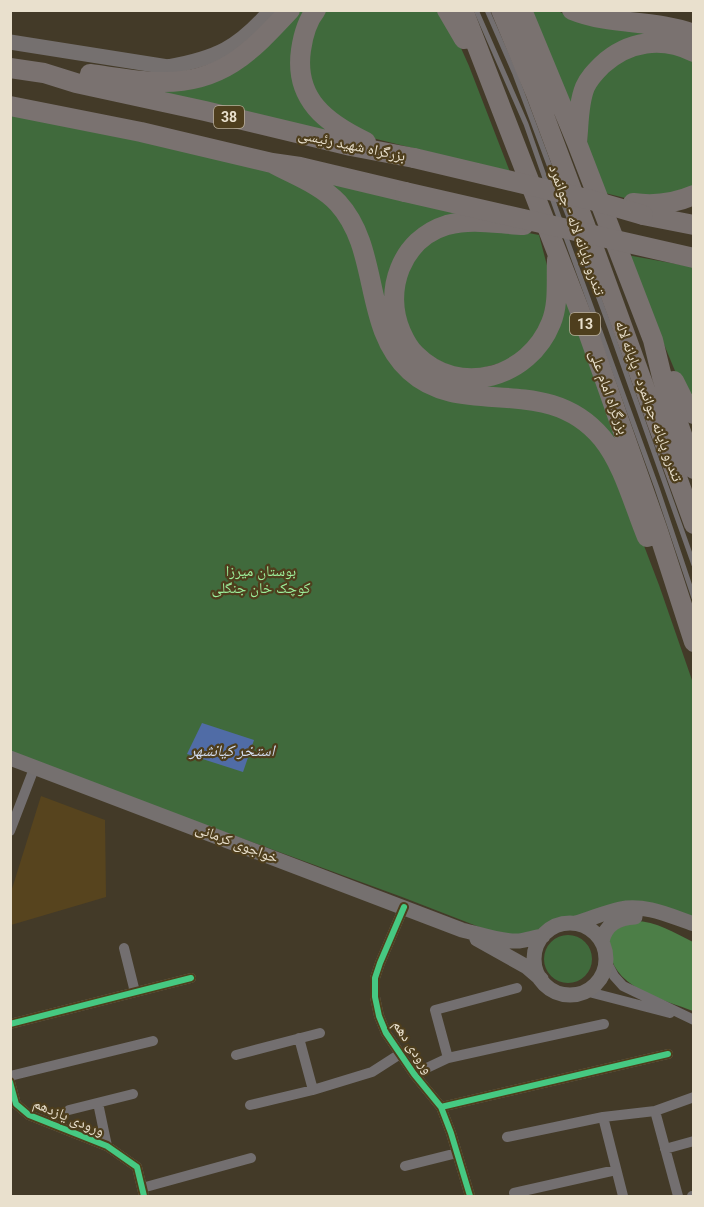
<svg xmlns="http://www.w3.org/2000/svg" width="704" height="1207" viewBox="0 0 704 1207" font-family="Roboto,'Noto Naskh Arabic',sans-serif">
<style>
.built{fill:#57441e}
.green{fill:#406a3c}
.forest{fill:#4c7e47}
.water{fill:#506ca6}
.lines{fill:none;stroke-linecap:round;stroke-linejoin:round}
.lane{stroke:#736f70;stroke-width:5}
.street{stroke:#736f70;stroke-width:10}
.secondary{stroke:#75706f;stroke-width:15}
.highway{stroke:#7a7270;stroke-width:20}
.highway-bridge{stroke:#7a7270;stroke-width:20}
.cycleway-casing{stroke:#4e3e1d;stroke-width:10}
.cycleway{stroke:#46c982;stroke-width:6}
.labels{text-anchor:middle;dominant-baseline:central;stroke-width:4.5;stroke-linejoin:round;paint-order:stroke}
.shield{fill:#4e3e1d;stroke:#baaf98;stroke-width:1.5}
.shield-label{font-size:14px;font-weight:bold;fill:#e9e0cd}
.street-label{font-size:15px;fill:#e9e0cd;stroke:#4e3e1d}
.park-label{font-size:15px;fill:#9def9b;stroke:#4e3e1d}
.water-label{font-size:16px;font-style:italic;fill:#d2dcef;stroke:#4e3e1d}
</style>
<rect width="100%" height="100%" fill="#433a28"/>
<path class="built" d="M 41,796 L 105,820 L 106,897 L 11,925 L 11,892 Z"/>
<path class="green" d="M 298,11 L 309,11 L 294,61 L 351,140 L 104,83 L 175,88 Z
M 322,11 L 441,11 L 448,19 L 469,66 L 510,172 L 360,135 L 338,124 L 305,75 L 316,17 Z
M 527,11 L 558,11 L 564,14 L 666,30 L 606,55 L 575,126 Z
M 654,48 L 693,60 L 693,189 L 682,196 L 629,199 L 605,193 L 587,148 L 588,96 L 611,62 Z
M 10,115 L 144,142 L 278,172 L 312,187 L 347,224 L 394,360 L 534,404 L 584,426 L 617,475 L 659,585 L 693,683 L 693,921 L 659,910 L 561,918 L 553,920 L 533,933 L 516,936 L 487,930 L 402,897 L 11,754 Z
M 311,178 L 508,222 L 420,234 L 389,294 L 433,373 L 524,366 L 560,282 L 584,346 L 651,538 L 595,426 L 471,392 L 404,359 L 370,259 Z
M 513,230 L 539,235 L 549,273 L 551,310 L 522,357 L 464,373 L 413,347 L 398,293 L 424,242 L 439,232 Z
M 627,255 L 693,267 L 693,407 L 680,383 Z
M544 959a24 24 0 1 1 48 0a24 24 0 1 1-48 0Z"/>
<path class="forest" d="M 635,921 C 656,921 675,933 693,942 L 693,1011 C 665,1000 617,989 610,954 C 609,945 608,938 612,931 Z"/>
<path class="water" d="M 202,723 L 254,740 L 243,772 L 187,754 Z"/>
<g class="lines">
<path class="lane" d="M 476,10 L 526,124 L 547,184
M 487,10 L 515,74 L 557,186
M 551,195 L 561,223
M 561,197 L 572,225
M 564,232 L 657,488 L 694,598
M 576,236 L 610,328 L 694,565"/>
<path class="street" d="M 10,831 L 35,766
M 404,907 L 380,963 L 375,978 L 375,997 L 379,1016 L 386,1033 L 414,1074 L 441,1107 L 451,1133 L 470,1196
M 124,948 L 135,992
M 606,961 L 614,976 L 623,986 L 694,1020
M 585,991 L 670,1013
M 10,1024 L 191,978
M 299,1038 L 313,1090
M 236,1055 L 320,1033
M 448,1058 L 435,1010 L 517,988
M 414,1074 L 448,1058 L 604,1024
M 10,1076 L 153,1041
M 10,1082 L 16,1104 L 29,1115 L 107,1146 L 137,1167 L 144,1196
M 98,1103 L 107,1146
M 250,1105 L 313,1090 L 372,1072 L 400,1054
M 441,1107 L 668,1054
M 69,1110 L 133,1094
M 655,1111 L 678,1196
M 507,1137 L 603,1117
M 665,1149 L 694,1141
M 405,1166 L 457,1153
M 142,1188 L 251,1158
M 514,1193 L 616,1170
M 623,1196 L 603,1117 L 655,1111 L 694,1097
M 692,1196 L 694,1196"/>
<path class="secondary" d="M 10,42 L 168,67 C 217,58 238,48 271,10
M 10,758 L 462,930 C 480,934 500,942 519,941 C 527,940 535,937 543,936
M 576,923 C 591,919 605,912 620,909 C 646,904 670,916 694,924
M534 959a36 36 0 1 1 72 0a36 36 0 1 1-72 0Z
M 477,939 L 527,967 L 541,979
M 602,941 C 606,924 618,918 635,917"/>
<path class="highway" d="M 316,10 C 307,21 303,36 301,50 C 294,99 326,123 366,142
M 447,10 L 464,39
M 463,10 L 589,335 L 658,531 L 694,642
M 501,10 L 536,94 L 597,257 L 694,524
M 522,10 L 577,143 L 653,340 L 662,377 L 694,469
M 572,10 C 611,26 654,19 694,34
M 10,68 L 44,73 L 76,83 L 205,111 L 351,146 L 414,158
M 90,74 C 113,77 135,81 158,82 C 221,84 250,53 290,10
M 10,106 L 141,132 L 272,163 L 300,167 L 405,192
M 577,143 C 579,125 578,104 585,87 C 589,78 595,72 602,65 C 628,41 662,36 694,52
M 272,163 C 294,175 320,184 338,203 C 381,250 362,327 410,371 C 463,420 546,371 602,438 C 624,465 634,506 647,537
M 633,203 C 654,206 673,204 694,195
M 643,215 L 694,225
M 524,225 C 498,224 473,218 447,225 C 401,239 383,291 401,332 C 405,341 409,349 416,355 C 459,398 529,378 551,323 C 559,304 556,281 557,260
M 674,381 L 683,399 L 694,414"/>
<path class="highway-bridge" d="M 414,158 L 591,200 L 643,215
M 405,192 L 694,258"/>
<g class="cycleway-casing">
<path id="cycleway" d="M 404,907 L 380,963 L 375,978 L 375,997 L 379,1016 L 386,1033 L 414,1074 L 441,1107 L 451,1133 L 470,1196
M 10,1024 L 191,978
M 10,1082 L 16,1104 L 29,1115 L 107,1146 L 137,1167 L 144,1196
M 441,1107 L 668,1054"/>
</g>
<use href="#cycleway" class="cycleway"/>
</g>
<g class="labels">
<g class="shield">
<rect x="214" y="106" width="30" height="22" rx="4.5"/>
<rect x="570" y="313" width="30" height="22" rx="4.5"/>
</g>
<g class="shield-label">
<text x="229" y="117">38</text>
<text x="585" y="324">13</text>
</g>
<g class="street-label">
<text transform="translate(352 145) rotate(12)">بزرگراه شهید رئیسی</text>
<text transform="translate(577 230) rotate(70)">تندرو پایانه لاله - جوانمرد</text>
<text transform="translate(609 392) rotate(70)">بزرگراه امام علی</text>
<text transform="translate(649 401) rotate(70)">تندرو پایانه جوانمرد - پایانه لاله</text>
<text transform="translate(237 843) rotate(21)">خواجوی کرمانی</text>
<text transform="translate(413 1047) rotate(57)">ورودی دهم</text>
<text transform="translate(69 1117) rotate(23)">ورودی یازدهم</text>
</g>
<g class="park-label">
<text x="261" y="571">بوستان میرزا<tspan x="261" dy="17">کوچک خان جنگلی</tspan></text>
</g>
<g class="water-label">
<text x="232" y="750">استخر کیانشهر</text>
</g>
</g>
<rect width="704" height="1207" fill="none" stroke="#e9e0cd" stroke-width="24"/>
</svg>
